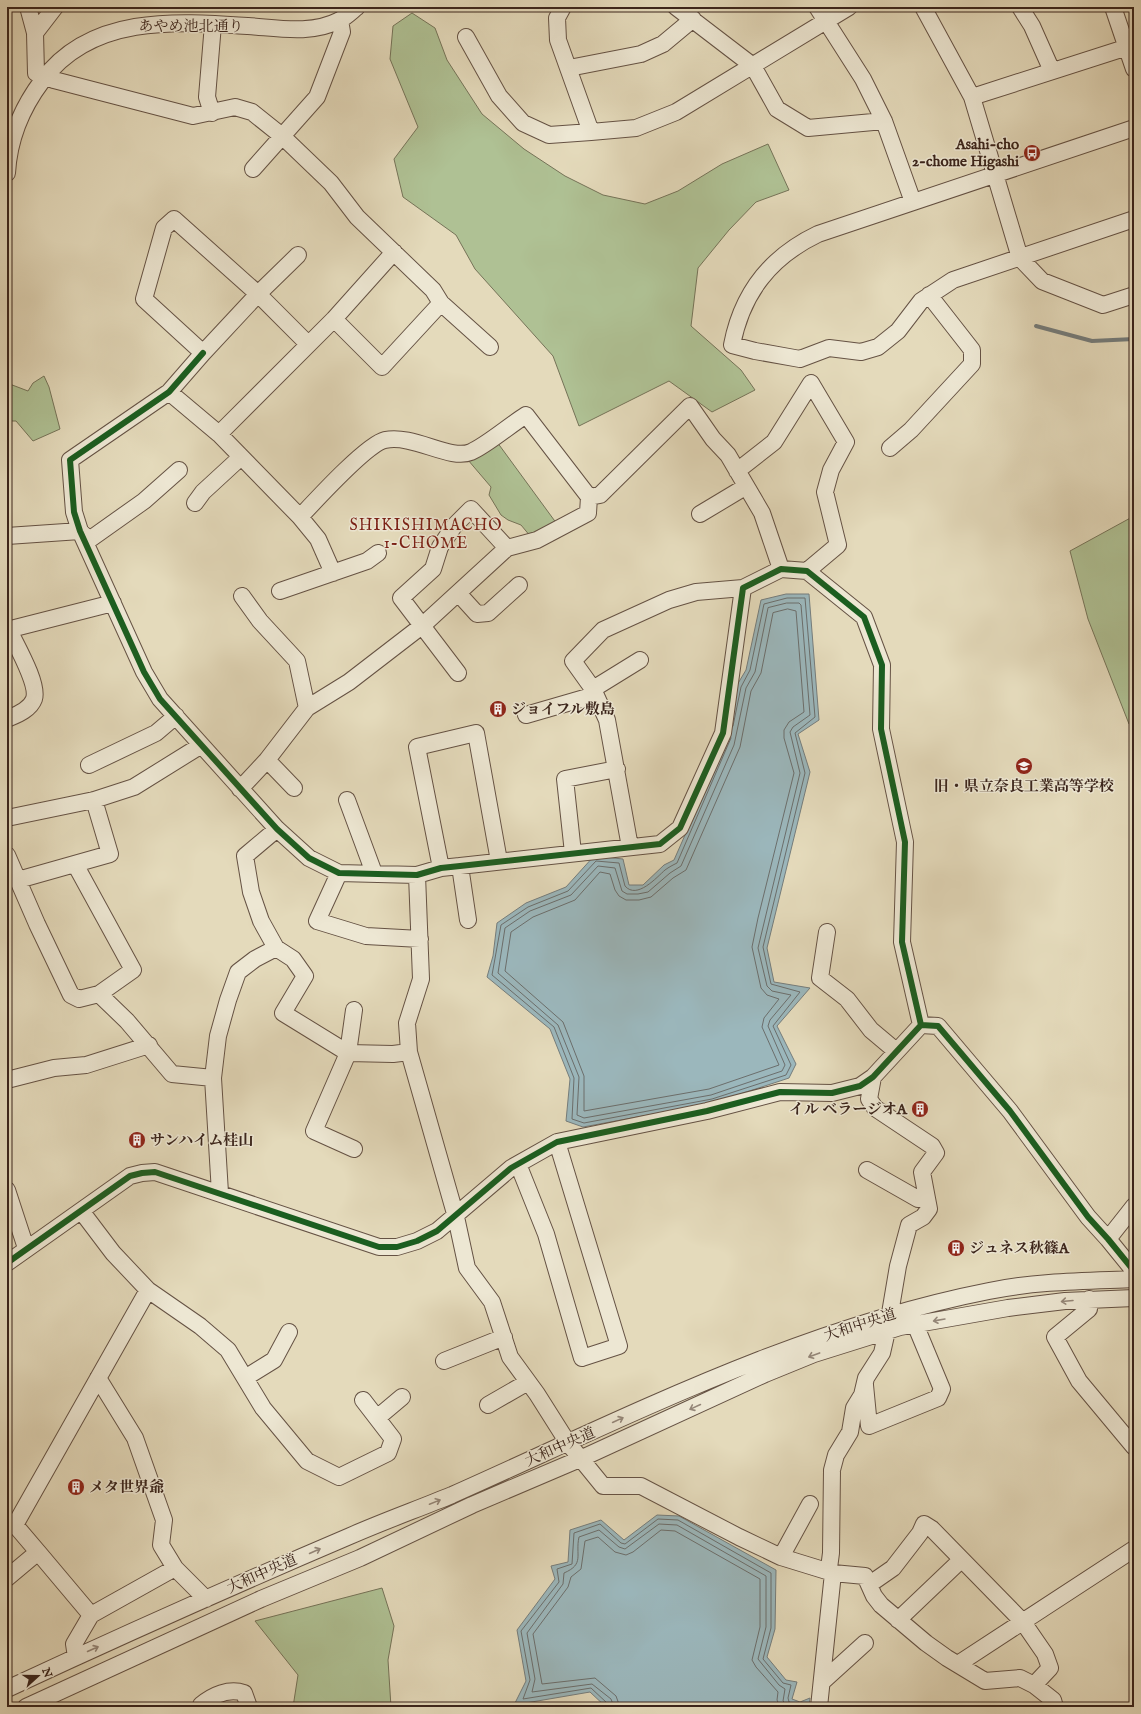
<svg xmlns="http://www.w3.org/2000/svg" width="1141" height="1714" viewBox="0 0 1141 1714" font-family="'IM FELL English','Noto Serif JP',serif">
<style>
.green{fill:#afc194;stroke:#757358}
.water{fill:#9bb7bc;stroke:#757d7c}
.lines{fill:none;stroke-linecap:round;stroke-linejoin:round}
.shore{stroke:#6b6e6c;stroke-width:1}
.stream{stroke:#757d7c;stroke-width:4}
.minor-casing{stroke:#655244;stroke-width:18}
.minor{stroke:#ede7d3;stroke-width:16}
.cycleway-casing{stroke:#ede7d3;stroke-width:8}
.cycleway{stroke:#1b5e20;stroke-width:6}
.oneway{stroke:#948678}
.labels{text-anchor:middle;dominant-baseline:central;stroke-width:3;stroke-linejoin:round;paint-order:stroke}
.street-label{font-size:15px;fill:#3b251c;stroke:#ede7d3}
.poi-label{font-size:15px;font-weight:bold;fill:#3b251c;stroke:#ede7d3;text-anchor:start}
.neighbourhood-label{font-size:16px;letter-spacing:1px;fill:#7a1f14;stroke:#ede7d3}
</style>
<rect width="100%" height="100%" fill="#e4dabb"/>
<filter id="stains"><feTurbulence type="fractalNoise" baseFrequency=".005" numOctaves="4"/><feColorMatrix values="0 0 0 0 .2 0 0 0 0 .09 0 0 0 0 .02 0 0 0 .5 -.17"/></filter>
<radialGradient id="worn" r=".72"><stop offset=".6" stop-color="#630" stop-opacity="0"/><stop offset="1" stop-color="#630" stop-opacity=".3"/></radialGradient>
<path class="green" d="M 412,13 L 435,28 L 447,60 L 482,114 L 524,149 L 565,176 L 603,195 L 645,204 L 678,191 L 722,164 L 768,144 L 789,190 L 756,202 L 729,230 L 698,268 L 691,326 L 741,370 L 755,390 L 712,412 L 669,381 L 579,426 L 553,356 L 475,269 L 456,235 L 403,197 L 394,159 L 418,127 L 390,59 L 393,26 Z
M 44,376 L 49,387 L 60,429 L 33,441 L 16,421 L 7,421 L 7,383 L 28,391 L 33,383 Z
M 497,442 L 557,524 L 531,537 L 521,525 L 508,520 L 501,515 L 489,495 L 491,487 L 468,460 Z
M 1134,516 L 1134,725 L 1129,724 L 1088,619 L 1070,551 Z
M 382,1588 L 394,1626 L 388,1660 L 391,1707 L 293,1707 L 298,1675 L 255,1621 Z"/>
<path class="water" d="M 786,594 L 809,594 L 819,720 L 798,734 L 810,772 L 767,948 L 774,982 L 810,988 L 777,1026 L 796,1064 L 789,1078 L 713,1103 L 583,1127 L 566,1121 L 570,1079 L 550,1029 L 487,977 L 493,956 L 497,923 L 526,903 L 566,887 L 594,856 L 623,859 L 629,885 L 643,885 L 664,865 L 674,860 L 726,742 L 737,685 L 746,670 L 761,600 Z
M 657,1515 L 679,1516 L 776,1570 L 775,1629 L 767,1657 L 786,1680 L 797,1682 L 792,1699 L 800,1702 L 810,1698 L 809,1707 L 606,1707 L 590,1692 L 514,1705 L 526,1681 L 517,1630 L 555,1579 L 551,1566 L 568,1562 L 570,1530 L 601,1520 L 624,1540 Z"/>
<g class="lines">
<path class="shore" d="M 787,603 L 799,603 L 801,605 L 810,715 L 793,727 L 790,732 L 800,773 L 758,948 L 767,986 L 772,991 L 791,995 L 770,1020 L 768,1026 L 785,1065 L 782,1071 L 711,1095 L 584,1118 L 577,1115 L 579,1077 L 558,1025 L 498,973 L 505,928 L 530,911 L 571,895 L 598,866 L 615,868 L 622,891 L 627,894 L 638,894 L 648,892 L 670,873 L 681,866 L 734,745 L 746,688 L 755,672 L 768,608 Z
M 788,609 L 796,611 L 804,712 L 789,722 L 784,730 L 784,738 L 794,773 L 758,918 L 752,947 L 761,988 L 767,995 L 779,999 L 764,1018 L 762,1027 L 779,1065 L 709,1089 L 584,1111 L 584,1076 L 563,1022 L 505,971 L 511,932 L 533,917 L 575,900 L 600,872 L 610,874 L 615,890 L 619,896 L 626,900 L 639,900 L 651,897 L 673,878 L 686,870 L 740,747 L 751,691 L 761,673 L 773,613 Z
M 731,738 L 677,863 C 673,865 669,867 665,870 C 657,877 637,900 625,886 L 619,863 L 596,861 L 568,891 L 528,907 L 501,925 L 492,975 L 554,1027 L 574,1078 L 572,1119 L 584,1123 L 712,1099 L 786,1075 L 791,1065 L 773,1026 L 800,992 L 771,984 L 763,947 L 805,773 L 795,733 L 815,717 L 805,598 L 787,598 L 764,604 L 750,670 L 741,687 L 733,726
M 609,1707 L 607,1703 L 591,1688 L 523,1699 L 530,1680 L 521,1631 L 559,1582 L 557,1569 L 572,1564 L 574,1533 L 600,1524 L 621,1543 L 625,1544 L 658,1519 L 678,1520 L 771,1573 L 771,1628 L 763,1659 L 783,1683 L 791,1685 L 788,1698 L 789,1702 L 805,1707
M 614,1707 L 611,1699 L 592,1684 L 532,1692 L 535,1679 L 527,1633 L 563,1584 L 564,1573 C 585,1564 575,1555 579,1537 L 599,1530 L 619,1547 L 625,1549 L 659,1524 L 677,1525 L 766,1576 L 766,1627 L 758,1659 L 779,1685 L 785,1689 L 783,1701 L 788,1707
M 620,1707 L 616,1696 L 595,1678 L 542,1684 L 533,1634 L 568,1587 L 571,1577 L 581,1569 L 585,1541 L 598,1537 L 615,1552 L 626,1555 L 633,1552 L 661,1530 L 675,1531 L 760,1579 L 760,1627 L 752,1660 L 756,1667 L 778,1692 L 777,1700 L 780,1707"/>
<path class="stream" d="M 1036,326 L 1092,341 L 1134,339"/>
<g class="minor-casing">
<path id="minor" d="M 28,7 L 35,33
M 55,7 L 35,33 L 36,73 L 54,80 L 193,116 L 235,107 L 252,112 L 282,136 L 331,183 L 357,217 L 433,290 L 441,303 L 490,347
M 563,7 L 557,18 L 558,40 L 591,132
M 676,7 L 753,66 L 777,109 L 808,128 L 884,121
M 817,7 L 863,79 L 884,121 L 913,202
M 923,7 L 972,97 L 1020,258 L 1042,281 L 1103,305 L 1134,295
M 1020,7 L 1032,26 L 1052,71
M 1113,7 L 1134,69
M 466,37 L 499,96 L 523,123 L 549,135 L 591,132 L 636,128 L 676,112 L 849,7
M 569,68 L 641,54 L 663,44 L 693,19
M 972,97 L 1134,45
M 212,113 L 207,97 L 213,24
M 1134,128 L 818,234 C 770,257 742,293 732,345 L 755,351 L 800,359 L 829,348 L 861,352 L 878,347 L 898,331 L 921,301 L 953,280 L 1134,219
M 253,169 L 317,97 L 342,32 L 340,20
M 7,173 C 9,138 21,109 42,81 C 90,15 175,21 248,26 C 278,28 311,35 340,20 C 346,17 352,11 357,7
M 298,255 L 258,294 L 203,353 L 144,299 L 164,228 L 174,219 L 258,294 L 308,344
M 334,319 L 382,367 L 441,303
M 203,353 L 169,392 L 70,460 L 74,512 L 80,531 L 144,672 L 160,699 L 277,829 L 309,858 L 339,873 L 417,875 L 441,868 L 460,866 L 660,844 L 680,828 L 723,733 L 743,588 L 781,569 L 807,571 L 864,617 L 882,665 L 881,729 L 905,842 L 902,942 L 921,1025
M 169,392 L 219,434 L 300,517 C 315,501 367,444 385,440 C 414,434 450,461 471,452 C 487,445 510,425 526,415 L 589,497
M 219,434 L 334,319 L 394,252
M 890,448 L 911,430 L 972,364 L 972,350 L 929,295
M 737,471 L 774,442 L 811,383 L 846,442 L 831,470 L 825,492 L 838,545 L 807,571
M 195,503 L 203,492 L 241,457
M 700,514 L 745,487
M 300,517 L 318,539 L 333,573
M 7,536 L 80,531 L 89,540 L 144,501 L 179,470
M 280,591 L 367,561 L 378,553
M 458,593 L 477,614 L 488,613 L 519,585
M 242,596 L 260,621 L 297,661 L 307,708
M 7,630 L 113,603
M 458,673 L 401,598 L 433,569 L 440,547 L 454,526 L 471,509 L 507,548
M 593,689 L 640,660
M 526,715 L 595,695
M 7,719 C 16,715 30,710 34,699 C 39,684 16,645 9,630
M 267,760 L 294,788
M 89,765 L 156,733 L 176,716
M 240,789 L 267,760 L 307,708 L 349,682 L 423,625 L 507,548 L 537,540 L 588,513 L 589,497 L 600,495 L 690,406 L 713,439 L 728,455 L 762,513 L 781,569
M 347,800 L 374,873
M 7,818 L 94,800 L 134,787 L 200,746
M 630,847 L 607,720 L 593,689 L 573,661 L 603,630 L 669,600 L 696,592 L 743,588
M 573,853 L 565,779 L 617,769
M 7,855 L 37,924 L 71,995 L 79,999 L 99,994 L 127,1021 L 172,1074 L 213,1078
M 75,864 L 133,970 L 99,994
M 460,866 L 468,920
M 441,868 L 417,747 L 476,733 L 499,861
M 339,873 L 317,921 L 366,936 L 420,939
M 417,875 L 421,979 L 407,1023 L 409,1052 L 456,1217 L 467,1268 L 492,1302 L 510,1357 L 537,1394 L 568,1443 L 603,1486 L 641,1486 L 739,1537 L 781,1557 L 833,1573 L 865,1576 L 874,1596 L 881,1605 L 926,1643 L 947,1658 L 985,1681 L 1020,1678 L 1034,1685 L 1053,1700 L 1055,1707
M 18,880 L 110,854 L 94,800
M 827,932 L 820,978 L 847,999 L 871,1030 L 896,1051
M 276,948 L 293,959 L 305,976 L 283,1013 L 348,1053 L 393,1054 L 409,1052
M 7,1080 L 54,1068 L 86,1065 L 149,1045
M 354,1149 L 314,1131 L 348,1053 L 354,1010
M 518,1164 L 546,1234 L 582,1358 L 619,1346 L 557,1142
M 867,1170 L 918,1199 L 926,1198
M 7,1190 L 26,1248
M 220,1193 L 213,1078 L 218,1036 L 228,1000 L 238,972 L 255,959 L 276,948 L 261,921 L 251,892 L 245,856 L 277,829
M 82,1212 L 113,1253 L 148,1290 L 200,1326 L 228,1350 L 263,1408 L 307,1461 L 339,1477 L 388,1453 L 393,1439 L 363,1400
M 1108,1239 L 1134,1206
M 7,1263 L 130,1176 L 142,1173 L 155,1172 L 379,1247 L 397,1247 L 417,1241 L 437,1231 L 511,1168 L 557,1142 L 707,1111 L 780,1092 L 832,1093 L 860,1086 L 873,1077 L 921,1025 L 938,1026 L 1010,1111 L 1088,1217 L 1108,1239 L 1134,1271
M 1089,1299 L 1089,1309 L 1055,1337 L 1079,1381 L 1134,1447
M 444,1361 L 504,1337
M 245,1378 L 274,1360 L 289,1332
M 865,1385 L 869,1426 L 938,1398 L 942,1389 L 915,1324
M 488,1405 L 528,1382
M 377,1418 L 402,1397
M 38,1552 L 91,1615 L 74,1644 L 76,1657
M 781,1557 L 810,1504
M 175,1568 L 206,1599
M 7,1578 L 38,1552 L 15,1525 L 148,1290
M 870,1584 L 893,1568 L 920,1533 L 924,1524 L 932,1529 L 1023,1622 L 1045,1654 L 1050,1668 L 1034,1685
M 91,1615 L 175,1568 L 161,1545 L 164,1520 L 135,1438 L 98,1378
M 898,1620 L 961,1560
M 958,1664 L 1134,1549
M 822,1682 L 865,1643
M 7,1689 C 121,1636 235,1585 350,1536 C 384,1521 418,1509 452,1495 C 627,1417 800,1328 989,1291 C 1037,1281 1086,1281 1134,1279
M 26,1707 L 261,1599 L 360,1558 L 472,1505 L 580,1459 L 765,1374 L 814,1354 L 900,1327 L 1008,1308 L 1065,1301 L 1134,1298
M 202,1707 L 201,1705 C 213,1695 229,1688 244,1693 L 249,1707
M 819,1707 L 833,1573 L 829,1568 L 831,1553 L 832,1470 L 836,1455 L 850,1432 L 854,1408 L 862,1395 L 866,1378 L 882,1353 L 887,1331 L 898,1266 L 909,1225 L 923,1217 L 929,1209 L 922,1172 L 936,1153 L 932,1146 L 875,1108 L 869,1099 L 873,1077"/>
</g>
<use href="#minor" class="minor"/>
<g class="cycleway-casing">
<path id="cycleway" d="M 203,353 L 169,392 L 70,460 L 74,512 L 80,531 L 144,672 L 160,699 L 277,829 L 309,858 L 339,873 L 417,875 L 441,868 L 460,866 L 660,844 L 680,828 L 723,733 L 743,588 L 781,569 L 807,571 L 864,617 L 882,665 L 881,729 L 905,842 L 902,942 L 921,1025
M 7,1263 L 130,1176 L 142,1173 L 155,1172 L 379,1247 L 397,1247 L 417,1241 L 437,1231 L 511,1168 L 557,1142 L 707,1111 L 780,1092 L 832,1093 L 860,1086 L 873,1077 L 921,1025 L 938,1026 L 1010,1111 L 1088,1217 L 1108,1239 L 1134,1271"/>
</g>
<use href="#cycleway" class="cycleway"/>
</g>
<defs><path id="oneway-shaft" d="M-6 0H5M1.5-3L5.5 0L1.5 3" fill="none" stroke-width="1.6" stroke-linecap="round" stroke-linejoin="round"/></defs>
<g class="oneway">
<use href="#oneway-shaft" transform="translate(1067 1301) rotate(175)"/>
<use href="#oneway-shaft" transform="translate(939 1320) rotate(170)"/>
<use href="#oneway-shaft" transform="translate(814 1355) rotate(160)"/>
<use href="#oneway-shaft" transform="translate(695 1407) rotate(155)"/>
<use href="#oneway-shaft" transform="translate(618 1420) rotate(-25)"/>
<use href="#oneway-shaft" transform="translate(435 1502) rotate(-22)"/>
<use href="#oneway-shaft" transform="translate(315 1551) rotate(-24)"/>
<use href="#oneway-shaft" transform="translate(93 1649) rotate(-24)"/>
</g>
<defs>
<g id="bus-disc" transform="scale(0.9)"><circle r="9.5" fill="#8f2418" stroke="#ede7d3"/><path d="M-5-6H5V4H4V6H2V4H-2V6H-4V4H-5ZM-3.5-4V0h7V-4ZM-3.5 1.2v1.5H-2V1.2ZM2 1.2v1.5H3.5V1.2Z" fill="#fff"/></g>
<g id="building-disc" transform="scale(0.9)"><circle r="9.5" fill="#8f2418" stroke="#ede7d3"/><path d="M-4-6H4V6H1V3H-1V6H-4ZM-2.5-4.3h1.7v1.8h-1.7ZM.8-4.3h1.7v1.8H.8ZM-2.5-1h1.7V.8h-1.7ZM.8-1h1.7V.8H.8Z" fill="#fff"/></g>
<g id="school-disc" transform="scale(0.9)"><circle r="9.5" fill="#8f2418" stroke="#ede7d3"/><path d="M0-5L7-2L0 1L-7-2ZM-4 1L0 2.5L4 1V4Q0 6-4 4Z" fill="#fff"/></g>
</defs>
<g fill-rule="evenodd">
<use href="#bus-disc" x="1032" y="153"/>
<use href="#building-disc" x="498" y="709"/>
<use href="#school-disc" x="1024" y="766"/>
<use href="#building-disc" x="920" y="1109"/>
<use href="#building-disc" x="137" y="1140"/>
<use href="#building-disc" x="956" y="1248"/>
<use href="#building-disc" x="76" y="1487"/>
</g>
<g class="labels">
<g class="street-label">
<text x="191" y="26">あやめ池北通り</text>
<text transform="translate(860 1325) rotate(-18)">大和中央道</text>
<text transform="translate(560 1447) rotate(-24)">大和中央道</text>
<text transform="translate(262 1574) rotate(-24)">大和中央道</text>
</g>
<g class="poi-label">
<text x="1019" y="144" text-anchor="end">Asahi-cho<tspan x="1019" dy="17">2-chome Higashi</tspan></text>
<text x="511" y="709">ジョイフル敷島</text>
<text x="1024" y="786" text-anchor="middle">旧・県立奈良工業高等学校</text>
<text x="907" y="1109" text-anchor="end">イル ベラージオA</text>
<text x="150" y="1140">サンハイム桂山</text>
<text x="969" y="1248">ジュネス秋篠A</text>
<text x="89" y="1487">メタ世界爺</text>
</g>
<g class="neighbourhood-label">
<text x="426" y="526">SHIKISHIMACHO<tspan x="426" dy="18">1-CHOME</tspan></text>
</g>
</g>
<rect width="1141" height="1714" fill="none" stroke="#e4dabb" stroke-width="24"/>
<rect x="8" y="8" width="1125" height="1698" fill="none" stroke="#3b251c" stroke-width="2"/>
<rect x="12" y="12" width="1117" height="1690" fill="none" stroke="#3b251c"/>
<g transform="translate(38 1676) rotate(69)" stroke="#ede7d3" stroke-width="3" paint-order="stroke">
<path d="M0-3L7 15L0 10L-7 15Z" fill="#3b251c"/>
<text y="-6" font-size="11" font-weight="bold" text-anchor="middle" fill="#3b251c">N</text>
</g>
<rect width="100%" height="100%" filter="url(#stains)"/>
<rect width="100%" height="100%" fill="url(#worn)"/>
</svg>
